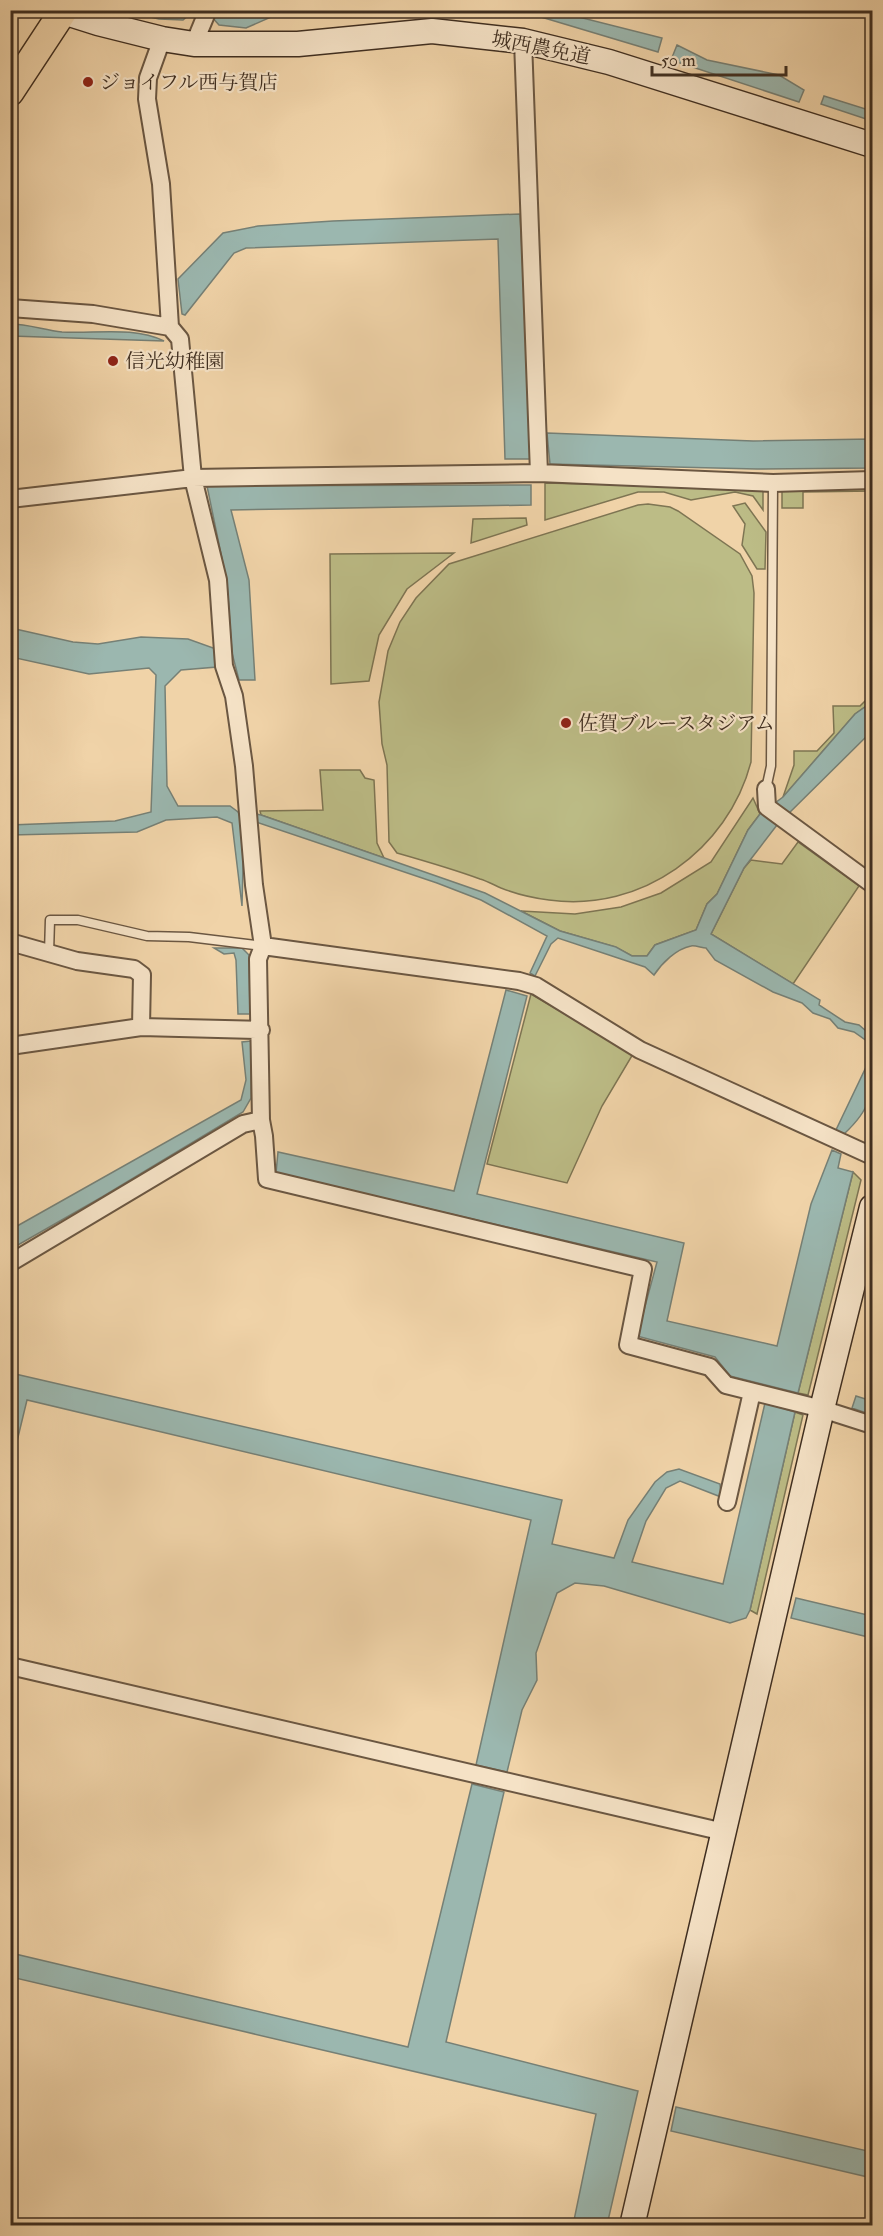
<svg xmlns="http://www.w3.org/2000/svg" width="883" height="2236" viewBox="0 0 883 2236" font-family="'IM FELL Double Pica','Noto Serif JP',serif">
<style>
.green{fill:#bcbc86;stroke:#7e7553;stroke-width:1.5}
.water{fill:#9bb7af;stroke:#768076;stroke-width:1.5}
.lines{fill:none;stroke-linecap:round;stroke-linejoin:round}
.lane-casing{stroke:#6b5742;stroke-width:11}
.street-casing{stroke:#6b5742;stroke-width:20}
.secondary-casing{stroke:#3f2e20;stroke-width:27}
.primary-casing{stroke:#3f2e20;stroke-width:30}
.lane{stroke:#f5e2c6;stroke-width:8}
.street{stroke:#f5e2c6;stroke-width:16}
.secondary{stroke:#f5e2c6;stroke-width:24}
.primary{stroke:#f0d3a8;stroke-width:27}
.poi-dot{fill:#8f2418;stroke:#f5e2c6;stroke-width:2}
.labels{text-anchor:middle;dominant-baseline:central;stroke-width:4.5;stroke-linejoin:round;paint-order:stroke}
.street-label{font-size:20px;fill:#3f2e20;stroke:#f5e2c6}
.poi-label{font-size:20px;fill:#3f2e20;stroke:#f5e2c6;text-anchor:start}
</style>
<rect width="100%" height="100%" fill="#f0d3a8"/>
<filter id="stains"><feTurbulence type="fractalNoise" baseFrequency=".00333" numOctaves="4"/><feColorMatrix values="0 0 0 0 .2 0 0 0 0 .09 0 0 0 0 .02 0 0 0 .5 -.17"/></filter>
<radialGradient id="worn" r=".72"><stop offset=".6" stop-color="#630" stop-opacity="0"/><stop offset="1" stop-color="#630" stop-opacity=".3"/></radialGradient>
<path class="green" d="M 545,483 L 763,488 L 763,510 L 753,496 L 735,492 L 691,500 L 664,492 L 638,492 L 545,520 Z
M 872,486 L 872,491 L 803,492 L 803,508 L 782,508 L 782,488 Z
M 745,503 L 766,532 L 765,569 L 757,569 L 742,545 L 745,524 L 733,506 Z
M 648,504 L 670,507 L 678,511 L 740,554 L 752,576 L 754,593 L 751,762 C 728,850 641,913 549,900 C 533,898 516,894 501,888 C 494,885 487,881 480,879 C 453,869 425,861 397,853 L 389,842 L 387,765 L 382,744 L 379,702 L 388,651 L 400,622 L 416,598 L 449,564 L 638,505 Z
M 526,518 L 527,525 L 471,543 L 473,519 Z
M 454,553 L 407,589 L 379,635 L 369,681 L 331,684 L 330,554 Z
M 872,694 L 872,702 L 855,714 L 783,797 L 794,765 L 794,751 L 817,751 L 834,733 L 833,706 L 860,706 Z
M 320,770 L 360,770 L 365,778 L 374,780 L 377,843 L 384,858 L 261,815 L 260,811 L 323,810 Z
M 753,798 L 760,814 L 748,830 L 717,894 L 707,904 L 696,930 L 655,945 L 647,956 L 632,956 L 615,947 L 560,931 L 521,911 L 575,914 L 621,907 L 661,893 L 711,862 Z
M 798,842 L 859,886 L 793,984 L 711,934 L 744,868 L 751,860 L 782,864 Z
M 531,994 L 633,1054 L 602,1106 L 567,1183 L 487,1164 Z
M 853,1172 L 861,1180 L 808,1395 L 798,1393 Z
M 795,1412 L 803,1415 L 757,1614 L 750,1610 Z"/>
<path class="water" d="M 133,11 L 133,10 L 194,11 L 183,20 L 159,19 L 133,13 Z
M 215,11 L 311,11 L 280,13 L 246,28 L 219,25 L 211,16 Z
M 521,11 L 555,11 L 662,38 L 658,52 Z
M 677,45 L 707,60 L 779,75 L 804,90 L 799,102 L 671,60 Z
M 824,96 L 872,111 L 872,121 L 821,104 Z
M 520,214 L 533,459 L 505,459 L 498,239 L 246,248 L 234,253 L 185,315 L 182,314 L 178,279 L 223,233 L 258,226 L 333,221 Z
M 10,324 C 28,324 44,330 62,332 C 95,334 133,326 164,341 L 11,336 Z
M 547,433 L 753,441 L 872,439 L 872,468 L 757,469 L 550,464 Z
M 531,485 L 531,505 L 231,510 L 249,580 L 255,680 L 239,680 L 232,653 L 227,583 L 207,486 Z
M 11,628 L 73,642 L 98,644 L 141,637 L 188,639 L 216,649 L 217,667 L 181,670 L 165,686 L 167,786 L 178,806 L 230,806 L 238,812 L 244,826 L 242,906 L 232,823 L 217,817 L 166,820 L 137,832 L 11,835 L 10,825 L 115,821 L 151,812 L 156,675 L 149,668 L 89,674 L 11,657 Z
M 872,702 L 872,731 L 777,825 L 744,868 L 711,934 L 820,1000 L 819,1005 L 845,1022 L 859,1025 L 872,1036 L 872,1049 L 871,1044 L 854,1032 L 838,1028 L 830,1019 L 813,1013 L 802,1003 L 773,992 L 715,960 L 706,948 C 702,948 695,945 691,946 C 676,949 662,963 654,975 L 645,967 L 558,938 L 551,944 L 535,976 L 530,973 L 547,936 L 481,900 L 437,883 L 256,822 L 256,814 L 261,815 L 485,893 L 560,931 L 616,947 L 632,956 L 647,956 L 655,945 L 696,930 L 707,904 L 717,894 L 748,830 L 760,814 L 783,797 L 855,714 Z
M 214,948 L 242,948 L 249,955 L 250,1014 L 238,1014 L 236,960 L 234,953 L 224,954 Z
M 506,990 L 527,996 L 477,1194 L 684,1243 L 667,1321 L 777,1346 L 811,1204 L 832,1150 L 841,1154 L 838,1168 L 853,1172 L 798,1393 L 730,1376 L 715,1357 L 637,1336 L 657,1262 L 276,1173 L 278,1152 L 454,1191 Z
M 251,1041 L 251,1098 L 243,1112 L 102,1197 L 11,1249 L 10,1230 L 241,1100 L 246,1080 L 242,1042 Z
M 872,1058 C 872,1095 872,1108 844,1134 L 835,1132 L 868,1063 Z
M 11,1373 L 562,1500 L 552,1544 L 614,1558 L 628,1520 L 655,1482 L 667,1472 L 679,1469 L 720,1484 L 721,1497 L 680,1481 L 666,1488 L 646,1521 L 632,1562 L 723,1584 L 765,1403 L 795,1412 L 750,1610 L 746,1618 L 730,1623 L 604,1586 L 575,1583 L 557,1593 L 536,1653 L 537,1680 L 522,1710 L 507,1772 L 476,1765 L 531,1520 L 27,1400 L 11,1466 Z
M 856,1396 L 872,1401 L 872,1415 L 852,1408 Z
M 796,1598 L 872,1616 L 872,1638 L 791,1618 Z
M 472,1784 L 504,1792 L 446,2042 L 638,2091 L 607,2225 L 573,2225 L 596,2114 L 11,1977 L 11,1953 L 408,2047 Z
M 676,2107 L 872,2152 L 872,2178 L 671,2131 Z"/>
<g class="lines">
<g class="lane-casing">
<path id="lane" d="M 766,789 L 771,766 L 773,483
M 49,953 L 50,920 L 78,920 L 147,936 L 189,937 L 263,946"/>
</g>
<g class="street-casing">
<path id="street" d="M 162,39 L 148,78 L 147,99 L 161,184 L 170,327 L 180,339 L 193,478 L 218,580 L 224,666 L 234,696 L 244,766 L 254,885 L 263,946
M 523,41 L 539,473
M 194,44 L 208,10
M 10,308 L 93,314 L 170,327
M 10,499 L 193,478 L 539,473 L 773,483 L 872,480
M 766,789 L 767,807 L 872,884
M 10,942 L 77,961 L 134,969 L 142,975 L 141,1027 L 261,1030
M 10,1046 L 141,1027
M 261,1120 L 264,1136 L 267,1179 L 643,1269 L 628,1345 L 710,1367 L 726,1385 L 822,1409 L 872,1425
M 10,1263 L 243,1124 L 261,1120 L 258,959 L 263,946 L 519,981 L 536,986 L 640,1050 L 872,1156
M 727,1502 L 752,1392
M 10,1666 L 724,1832"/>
</g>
<g class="secondary-casing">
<path id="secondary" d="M 57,10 L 98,23 L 162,39 L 194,44 L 298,44 L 432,31 L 523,41 L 609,62 L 872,145
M 632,2226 L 822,1409 L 872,1207"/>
</g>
<g class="primary-casing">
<path id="primary" d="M 10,92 L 64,10"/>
</g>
<use href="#lane" class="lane"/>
<use href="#street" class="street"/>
<use href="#secondary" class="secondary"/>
<use href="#primary" class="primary"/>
</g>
<g class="poi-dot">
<circle cx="88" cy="82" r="6"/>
<circle cx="113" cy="361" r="6"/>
<circle cx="566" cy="723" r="6"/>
</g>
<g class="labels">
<g class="street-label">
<text transform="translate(541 48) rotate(11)">城西農免道</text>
</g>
<g class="poi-label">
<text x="100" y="82">ジョイフル西与賀店</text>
<text x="125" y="361">信光幼稚園</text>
<text x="578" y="723">佐賀ブルースタジアム</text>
</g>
</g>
<rect width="883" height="2236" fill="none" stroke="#f0d3a8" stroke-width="36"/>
<rect x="12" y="12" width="859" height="2212" fill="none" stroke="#3f2e20" stroke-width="3"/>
<rect x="18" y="18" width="847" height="2200" fill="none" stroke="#3f2e20" stroke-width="1.5"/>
<path d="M652 66v9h134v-9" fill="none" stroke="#3f2e20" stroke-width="3"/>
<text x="661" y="66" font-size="18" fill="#3f2e20" stroke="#f5e2c6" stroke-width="4.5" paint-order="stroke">50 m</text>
<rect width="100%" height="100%" filter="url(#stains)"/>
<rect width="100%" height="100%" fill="url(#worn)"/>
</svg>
